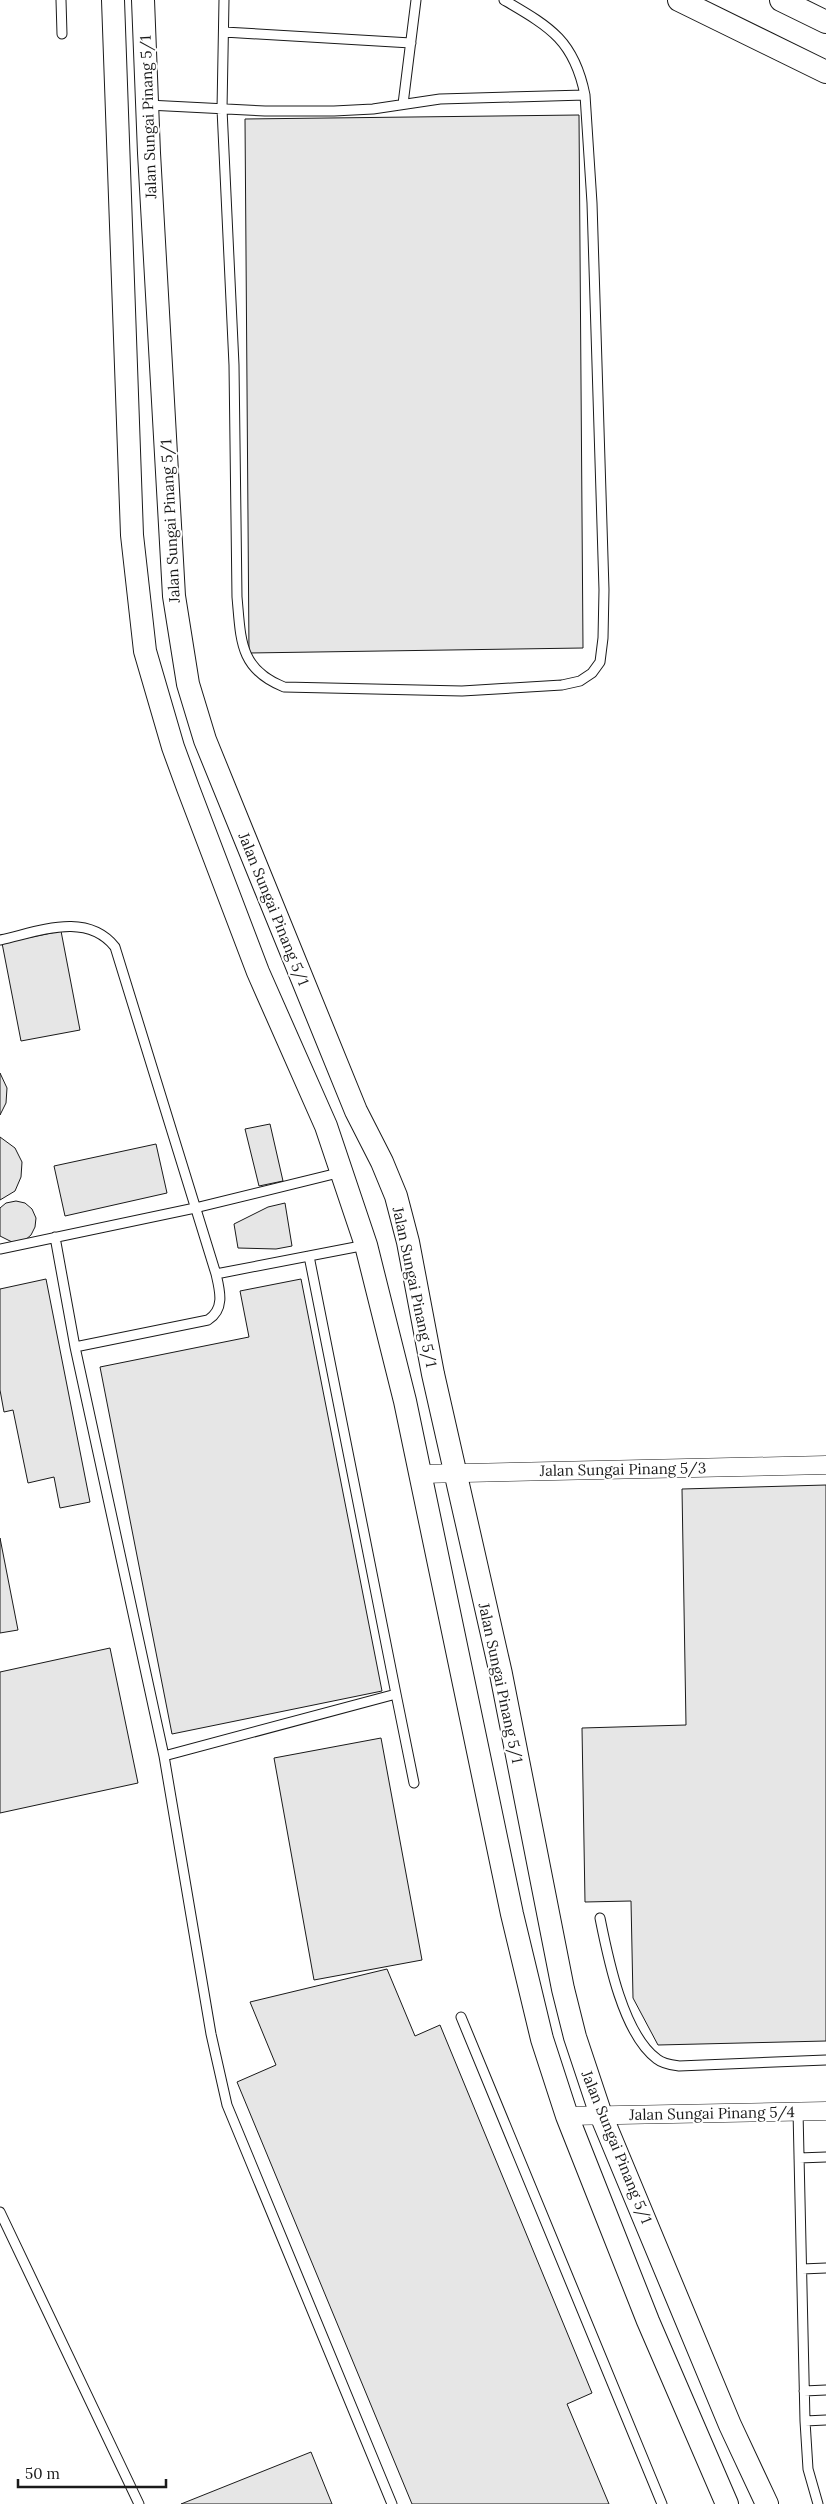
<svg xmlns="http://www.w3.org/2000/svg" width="826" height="2504" viewBox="0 0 826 2504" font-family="Lora,serif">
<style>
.building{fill:#e6e6e6;stroke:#1a1a1a}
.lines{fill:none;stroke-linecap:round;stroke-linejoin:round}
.service-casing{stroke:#1a1a1a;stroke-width:11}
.minor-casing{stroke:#1a1a1a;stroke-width:19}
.tertiary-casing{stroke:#1a1a1a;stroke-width:24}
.service{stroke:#fff;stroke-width:9}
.minor{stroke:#fff;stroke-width:18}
.tertiary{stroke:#fff;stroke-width:22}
.labels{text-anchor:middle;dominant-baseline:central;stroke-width:4;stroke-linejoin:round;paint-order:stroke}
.street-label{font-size:15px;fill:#1a1a1a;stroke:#fff}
</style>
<rect width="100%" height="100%" fill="#fff"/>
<path class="building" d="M 579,115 L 583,648 L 249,653 L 245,119 Z
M 61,931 L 80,1030 L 21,1041 L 2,943 Z
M 0,1073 L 7,1088 L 6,1103 L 0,1115 Z
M 270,1124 L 283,1181 L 259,1186 L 245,1129 Z
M 0,1137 L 15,1148 L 22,1162 L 21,1177 L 15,1191 L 0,1200 Z
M 156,1144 L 167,1193 L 65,1216 L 54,1166 Z
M 16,1201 L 25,1203 L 32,1209 L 36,1218 L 35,1227 L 31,1235 L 24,1241 L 14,1243 L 0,1236 L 0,1208 L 6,1203 Z
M 285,1203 L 292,1246 L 276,1249 L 238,1248 L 234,1224 L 268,1207 Z
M 46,1279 L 90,1502 L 60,1508 L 54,1477 L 28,1483 L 13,1410 L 4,1412 L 0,1390 L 0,1289 Z
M 301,1279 L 382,1691 L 172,1734 L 100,1367 L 249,1337 L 240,1291 Z
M 826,1485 L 826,2041 L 658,2045 L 633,1998 L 631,1901 L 585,1902 L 582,1728 L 686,1725 L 682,1489 Z
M 0,1538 L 18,1630 L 0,1633 Z
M 110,1648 L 138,1783 L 0,1813 L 0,1672 Z
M 381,1738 L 422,1960 L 314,1980 L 274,1758 Z
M 387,1969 L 415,2036 L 440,2025 L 592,2393 L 567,2404 L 609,2504 L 412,2504 L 237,2082 L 276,2065 L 250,2002 Z
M 311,2452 L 332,2504 L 181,2504 Z"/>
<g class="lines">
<g class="service-casing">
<path id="service" d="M 61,0 L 62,34
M 224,0 L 222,109 L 234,365 L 237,597 C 241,640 239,669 284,687 L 462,691 L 562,685 L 580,681 L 592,673 L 600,662 L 603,638 L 604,590 L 592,203 L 585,95
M 224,32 L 411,43
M 403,104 L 416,0
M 148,105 L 265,111 L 334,111 L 373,109 L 440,99 L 585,95 C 574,40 550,27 504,0
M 0,940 C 38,932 86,911 115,947 L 216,1274 C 220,1291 225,1309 208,1320 L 75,1347 L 164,1756 L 211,2034 L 227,2105 L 392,2504
M 55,1237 L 75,1347
M 0,1249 L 195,1208 L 342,1172
M 216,1274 L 366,1245
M 396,1694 L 414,1783
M 164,1756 L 396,1694 L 309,1256
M 600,1918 C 608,1958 623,2034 657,2059 C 663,2064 672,2065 679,2066 L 826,2060
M 461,2017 L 662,2504
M 798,2111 L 805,2421 L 808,2469 L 818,2504
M 799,2158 L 826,2157
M 0,2212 L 139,2504
M 802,2269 L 826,2268
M 804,2391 L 826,2390
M 805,2421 L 826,2420"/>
</g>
<g class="minor-casing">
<path id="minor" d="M 420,1474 L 826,1465
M 567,2116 L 826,2111"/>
</g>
<g class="tertiary-casing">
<path id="tertiary" d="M 113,0 L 132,535 L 145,651 L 173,747 L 188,788 L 258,972 L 326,1126 L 366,1245 L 405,1401 L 512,1914 L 542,2039 L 567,2116 L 648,2321 L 727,2504
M 143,0 L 149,153 L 174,596 L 188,684 L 205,740 L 356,1111 L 382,1162 L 396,1196 L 408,1242 L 433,1374 L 501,1674 L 563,1989 L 575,2037 L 601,2115 L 730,2425 L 767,2504
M 679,0 L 826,72
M 781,0 L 826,22"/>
</g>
<use href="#service" class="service"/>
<use href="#minor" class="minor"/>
<use href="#tertiary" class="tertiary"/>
</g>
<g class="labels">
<g class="street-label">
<text transform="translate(148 117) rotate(-92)">Jalan Sungai Pinang 5/1</text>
<text transform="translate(170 521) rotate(-93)">Jalan Sungai Pinang 5/1</text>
<text transform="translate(274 909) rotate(68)">Jalan Sungai Pinang 5/1</text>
<text transform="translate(415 1287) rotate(78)">Jalan Sungai Pinang 5/1</text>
<text transform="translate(623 1469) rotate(-1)">Jalan Sungai Pinang 5/3</text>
<text transform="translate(501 1683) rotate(78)">Jalan Sungai Pinang 5/1</text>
<text transform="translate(712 2113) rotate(-1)">Jalan Sungai Pinang 5/4</text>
<text transform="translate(617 2147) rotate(68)">Jalan Sungai Pinang 5/1</text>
</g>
</g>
<path d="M18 2479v8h148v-8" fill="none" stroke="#1a1a1a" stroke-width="2.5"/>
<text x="25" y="2479" font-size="15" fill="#1a1a1a" stroke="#ffffff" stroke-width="4" paint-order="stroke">50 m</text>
</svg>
